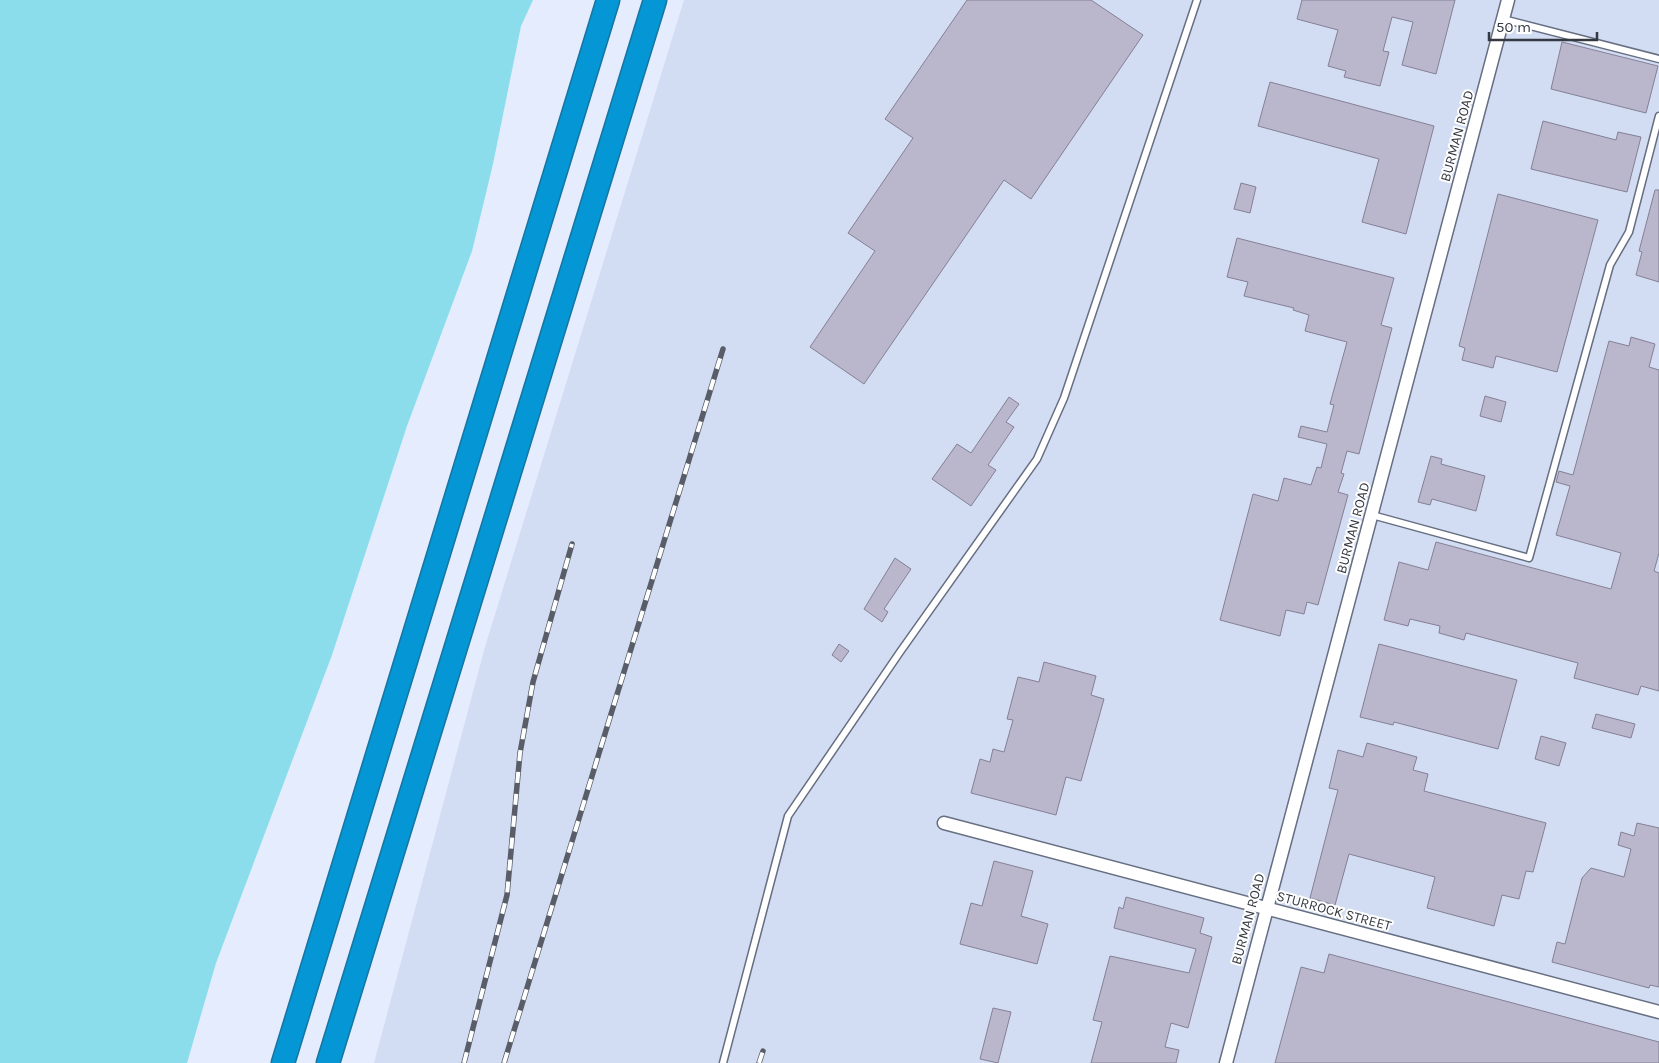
<svg xmlns="http://www.w3.org/2000/svg" width="1659" height="1063" viewBox="0 0 1659 1063" font-family="Karla,sans-serif">
<style>
.built{fill:#d2ddf3}
.water{fill:#8cddec}
.building{fill:#bab6cc;stroke:#848095}
.lines{fill:none;stroke-linecap:round;stroke-linejoin:round}
.service-casing{stroke:#666e81;stroke-width:9}
.minor-casing{stroke:#666e81;stroke-width:15}
.motorway-casing{stroke:#1675a1;stroke-width:25}
.service{stroke:#fff;stroke-width:6}
.minor{stroke:#fff;stroke-width:12}
.motorway{stroke:#0596d5;stroke-width:22}
.rail-casing{stroke:#585d67;stroke-width:5.5}
.rail{stroke:#fff;stroke-width:4;stroke-dasharray:11;stroke-linecap:butt}
.labels{text-anchor:middle;dominant-baseline:central;stroke-width:4;stroke-linejoin:round;paint-order:stroke}
.street-label{font-size:14px;fill:#353941;stroke:#fff}
</style>
<rect width="100%" height="100%" fill="#e4ecfd"/>
<path class="built" d="M 684,0 L 1659,0 L 1659,1063 L 374,1063 L 485,647 Z"/>
<path class="water" d="M 0,0 L 533,0 L 521,26 L 493,164 L 472,251 L 407,426 L 332,655 L 216,963 L 187,1063 L 0,1063 Z"/>
<path class="building" d="M 967,0 L 1091,0 L 1143,35 L 1031,199 L 1004,180 L 864,384 L 810,347 L 875,251 L 848,233 L 913,138 L 885,119 Z
M 1302,0 L 1455,0 L 1436,74 L 1402,65 L 1413,22 L 1392,17 L 1383,51 L 1389,52 L 1380,86 L 1344,77 L 1346,71 L 1328,66 L 1338,30 L 1297,19 Z
M 1562,42 L 1658,66 L 1646,113 L 1551,89 Z
M 1270,82 L 1434,126 L 1406,234 L 1362,222 L 1379,159 L 1258,126 Z
M 1543,121 L 1616,140 L 1618,132 L 1641,137 L 1627,192 L 1531,169 Z
M 1241,183 L 1256,187 L 1250,213 L 1234,209 Z
M 1655,190 L 1659,190 L 1659,282 L 1636,275 L 1642,252 L 1639,251 Z
M 1498,194 L 1598,220 L 1557,372 L 1496,356 L 1493,368 L 1462,360 L 1465,348 L 1459,346 Z
M 1237,238 L 1394,278 L 1381,325 L 1392,328 L 1359,454 L 1347,451 L 1341,473 L 1344,474 L 1338,492 L 1348,495 L 1318,605 L 1307,602 L 1304,614 L 1286,610 L 1280,636 L 1220,620 L 1253,494 L 1278,501 L 1284,478 L 1311,485 L 1317,467 L 1321,468 L 1327,444 L 1298,437 L 1301,426 L 1327,432 L 1334,405 L 1330,404 L 1347,342 L 1305,331 L 1309,315 L 1293,310 L 1294,308 L 1244,296 L 1248,282 L 1227,277 Z
M 1631,337 L 1655,344 L 1649,367 L 1659,370 L 1659,553 L 1654,571 L 1659,573 L 1659,691 L 1641,686 L 1638,695 L 1574,678 L 1578,663 L 1466,633 L 1464,640 L 1439,633 L 1440,626 L 1410,619 L 1408,626 L 1384,620 L 1399,562 L 1428,570 L 1436,542 L 1611,589 L 1621,553 L 1556,535 L 1570,486 L 1556,482 L 1559,471 L 1573,475 L 1609,341 L 1629,346 Z
M 1485,396 L 1506,402 L 1501,422 L 1480,416 Z
M 1009,397 L 1019,404 L 1006,422 L 1014,427 L 988,465 L 996,470 L 971,506 L 932,479 L 957,444 L 971,453 Z
M 1431,456 L 1442,459 L 1441,464 L 1485,476 L 1476,511 L 1432,499 L 1430,505 L 1418,502 Z
M 895,558 L 911,569 L 884,609 L 888,612 L 882,622 L 864,609 Z
M 839,644 L 849,651 L 841,662 L 832,655 Z
M 1379,644 L 1517,680 L 1498,749 L 1394,722 L 1393,725 L 1360,717 Z
M 1044,662 L 1096,676 L 1091,695 L 1104,699 L 1081,781 L 1066,777 L 1056,815 L 971,793 L 980,759 L 990,762 L 993,749 L 1004,752 L 1013,720 L 1007,719 L 1018,677 L 1039,682 Z
M 1596,714 L 1635,724 L 1631,738 L 1592,728 Z
M 1541,736 L 1566,743 L 1559,766 L 1535,759 Z
M 1367,743 L 1417,757 L 1413,770 L 1428,774 L 1424,791 L 1546,823 L 1533,872 L 1526,871 L 1519,899 L 1502,895 L 1494,926 L 1427,908 L 1435,877 L 1349,854 L 1335,905 L 1310,898 L 1338,790 L 1329,788 L 1338,750 L 1363,757 Z
M 1637,823 L 1659,828 L 1659,987 L 1650,985 L 1649,988 L 1552,962 L 1557,942 L 1565,944 L 1582,878 L 1591,868 L 1624,877 L 1631,849 L 1618,845 L 1621,832 L 1634,836 Z
M 994,861 L 1033,871 L 1021,916 L 1048,924 L 1037,964 L 960,944 L 971,903 L 982,906 Z
M 1126,897 L 1204,918 L 1200,933 L 1212,937 L 1188,1028 L 1171,1023 L 1165,1047 L 1179,1050 L 1176,1063 L 1091,1063 L 1102,1022 L 1093,1020 L 1110,956 L 1189,973 L 1196,949 L 1114,928 L 1119,907 L 1123,909 Z
M 1329,954 L 1659,1042 L 1659,1063 L 1275,1063 L 1301,967 L 1324,973 Z
M 993,1008 L 1011,1012 L 998,1063 L 980,1059 Z"/>
<g class="lines">
<g class="service-casing">
<path id="service" d="M 1503,19 L 1659,59
M 1372,515 L 1529,558 L 1610,265 L 1629,232 L 1659,116
M 723,1063 L 788,816 L 900,652 L 1037,459 L 1064,398 L 1197,0"/>
</g>
<g class="minor-casing">
<path id="minor" d="M 944,823 L 1659,1012
M 1226,1063 L 1508,0"/>
</g>
<g class="motorway-casing">
<path id="motorway" d="M 283,1063 L 608,0
M 328,1063 L 655,0"/>
</g>
<use href="#service" class="service"/>
<use href="#minor" class="minor"/>
<use href="#motorway" class="motorway"/>
<g class="rail-casing">
<path id="rail" d="M 464,1063 L 507,895 L 520,753 L 533,682 L 572,544
M 504,1063 L 723,349
M 759,1063 L 763,1051"/>
</g>
<use href="#rail" class="rail"/>
</g>
<g class="labels">
<g class="street-label">
<text transform="translate(1457 136) rotate(-75)">BURMAN ROAD</text>
<text transform="translate(1353 528) rotate(-75)">BURMAN ROAD</text>
<text transform="translate(1334 911) rotate(15)">STURROCK STREET</text>
<text transform="translate(1248 919) rotate(-75)">BURMAN ROAD</text>
</g>
</g>
<path d="M1489 32v8h108v-8" fill="none" stroke="#353941" stroke-width="2.5"/>
<text x="1496" y="32" font-size="15" fill="#353941" stroke="#ffffff" stroke-width="4" paint-order="stroke">50 m</text>
</svg>
